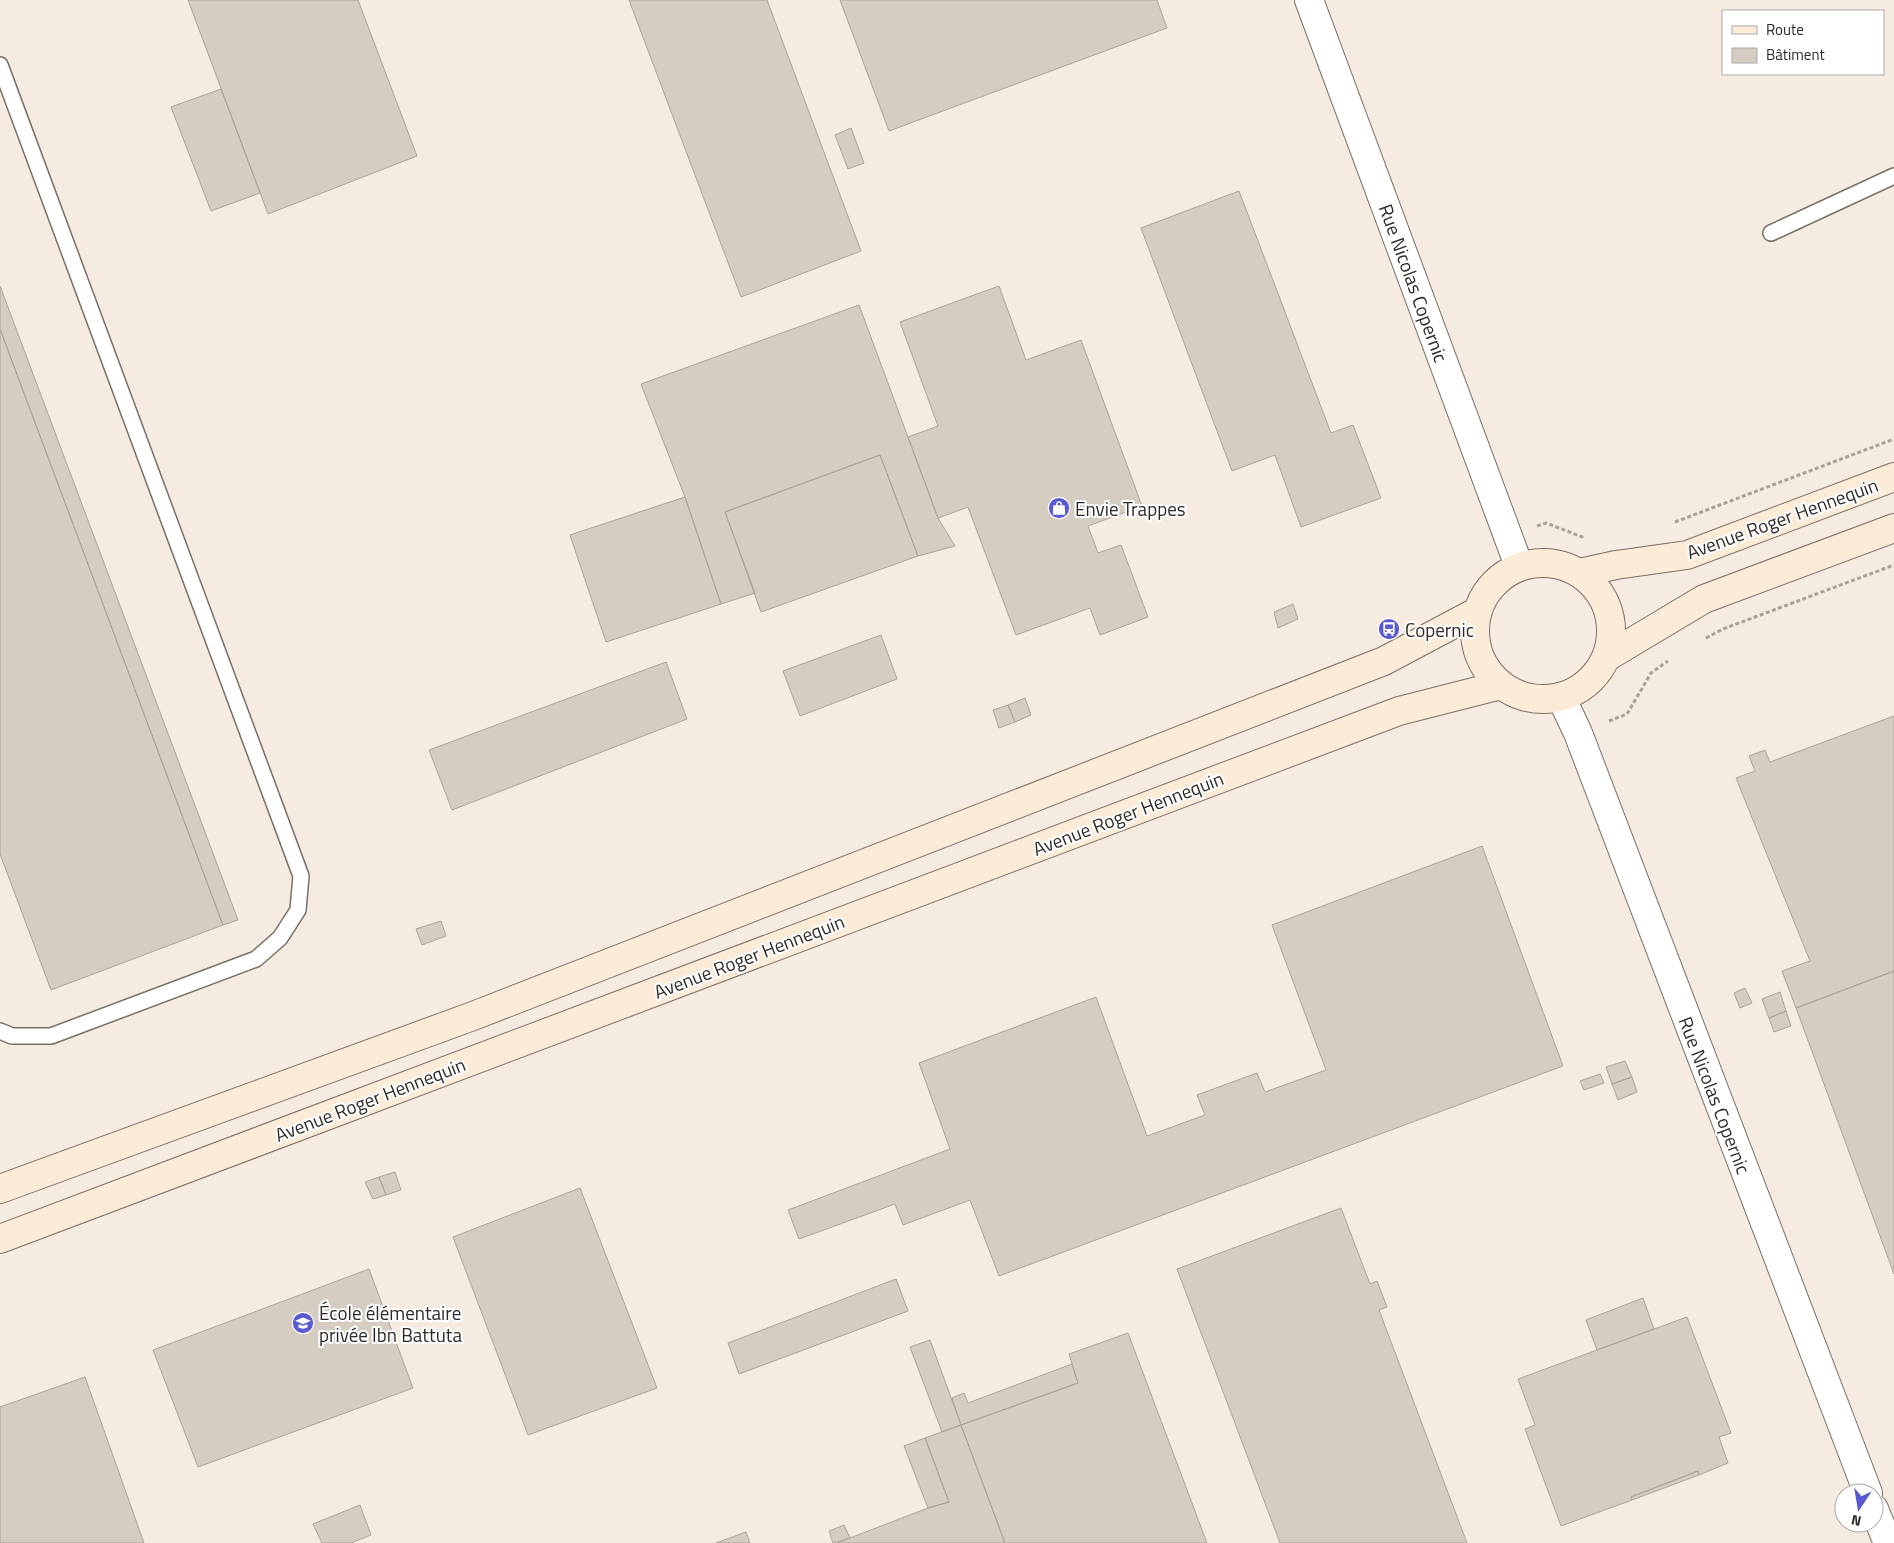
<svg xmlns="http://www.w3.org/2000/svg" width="1894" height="1543" viewBox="0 0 1894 1543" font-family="'Titillium Web',sans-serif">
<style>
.building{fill:#d5ccc2;stroke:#aca399}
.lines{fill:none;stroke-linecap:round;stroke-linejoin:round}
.lane-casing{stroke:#797067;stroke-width:18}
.street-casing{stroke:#797067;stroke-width:30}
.secondary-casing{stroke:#797067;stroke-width:30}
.path{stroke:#a9a19a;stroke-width:3;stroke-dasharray:4 2.5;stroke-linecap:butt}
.lane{stroke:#fff;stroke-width:15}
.street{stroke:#fff;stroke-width:28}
.secondary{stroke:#fcebd7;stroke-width:28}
.labels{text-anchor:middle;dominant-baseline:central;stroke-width:4;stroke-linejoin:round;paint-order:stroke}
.street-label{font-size:19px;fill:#2e2a27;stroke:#fff}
.poi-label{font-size:19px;fill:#2e2a27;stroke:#fff;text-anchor:start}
</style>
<rect width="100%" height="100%" fill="#f5ebe1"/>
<path class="building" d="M 188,0 L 358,0 L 417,156 L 268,214 Z
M 629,0 L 767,0 L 861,251 L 741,297 Z
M 840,0 L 1157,0 L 1167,28 L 889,131 Z
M 221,89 L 260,193 L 211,211 L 171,107 Z
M 851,128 L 864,163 L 848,169 L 835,135 Z
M 1239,191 L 1331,433 L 1353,425 L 1381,498 L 1301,527 L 1275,455 L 1232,471 L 1141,228 Z
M 0,286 L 238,920 L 223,925 L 0,329 Z
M 999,286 L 1026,360 L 1081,340 L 1142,506 L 1088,526 L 1098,553 L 1121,545 L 1148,617 L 1100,635 L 1090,608 L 1016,635 L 968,507 L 938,518 L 908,437 L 938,426 L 900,322 Z
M 859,305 L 938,518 L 955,546 L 918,556 L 880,455 L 725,512 L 755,593 L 721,604 L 685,497 L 641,384 Z
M 0,329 L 223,925 L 51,990 L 0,854 Z
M 880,455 L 918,556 L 761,612 L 725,512 Z
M 685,497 L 721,604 L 606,642 L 570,535 Z
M 1293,604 L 1298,619 L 1278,628 L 1274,612 Z
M 881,635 L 897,679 L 800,716 L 783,671 Z
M 666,662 L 687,719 L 452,810 L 429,750 Z
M 1025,698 L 1031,715 L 1015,722 L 1008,705 Z
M 1008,705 L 1015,722 L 999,728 L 993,710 Z
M 1894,716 L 1894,971 L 1796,1008 L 1782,971 L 1810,961 L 1736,778 L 1755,771 L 1749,756 L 1765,750 L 1770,762 Z
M 1482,846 L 1563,1066 L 999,1276 L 970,1200 L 903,1225 L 895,1204 L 799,1239 L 788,1210 L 950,1149 L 919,1063 L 1096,997 L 1147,1136 L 1205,1115 L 1197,1095 L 1257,1073 L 1265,1092 L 1326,1070 L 1272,925 Z
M 441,921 L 446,936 L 422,945 L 416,929 Z
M 1894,971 L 1894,1274 L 1796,1008 Z
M 1745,988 L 1752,1003 L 1740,1008 L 1734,993 Z
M 1780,992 L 1786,1011 L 1769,1018 L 1762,999 Z
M 1786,1011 L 1791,1026 L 1774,1032 L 1769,1018 Z
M 1625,1061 L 1632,1077 L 1612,1084 L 1606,1067 Z
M 1600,1074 L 1604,1083 L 1584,1090 L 1580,1081 Z
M 1632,1077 L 1637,1092 L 1618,1100 L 1612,1084 Z
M 395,1172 L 401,1190 L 386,1195 L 379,1177 Z
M 379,1177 L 386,1195 L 373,1199 L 365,1182 Z
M 580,1188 L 657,1388 L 528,1435 L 453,1237 Z
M 1341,1208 L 1370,1284 L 1377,1281 L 1387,1307 L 1379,1310 L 1467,1543 L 1280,1543 L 1177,1269 Z
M 369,1269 L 413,1388 L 198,1467 L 153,1350 Z
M 896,1279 L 908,1311 L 739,1374 L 728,1343 Z
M 1643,1298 L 1654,1329 L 1597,1350 L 1586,1320 Z
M 1687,1317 L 1731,1433 L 1719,1437 L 1728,1463 L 1699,1475 L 1698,1471 L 1631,1497 L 1632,1500 L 1561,1526 L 1525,1429 L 1535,1425 L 1518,1379 Z
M 1128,1333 L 1207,1543 L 1005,1543 L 961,1425 L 1078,1383 L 1069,1354 Z
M 930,1340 L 961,1425 L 942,1432 L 910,1347 Z
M 1072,1364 L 1078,1383 L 961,1425 L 952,1398 L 964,1393 L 968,1403 Z
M 85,1377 L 144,1543 L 0,1543 L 0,1407 Z
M 961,1425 L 1005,1543 L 837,1543 L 928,1508 L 949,1502 L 925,1438 Z
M 925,1438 L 949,1502 L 928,1508 L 904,1446 Z
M 1698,1471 L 1699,1475 L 1632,1500 L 1631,1497 Z
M 360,1505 L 371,1535 L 351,1543 L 322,1543 L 313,1524 Z
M 844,1525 L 850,1538 L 833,1543 L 829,1531 Z
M 746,1532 L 750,1543 L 716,1543 Z"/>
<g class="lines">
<g class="lane-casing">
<path id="lane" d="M 0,65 L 301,876 L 298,910 L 280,938 L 256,959 L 51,1036 L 12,1036 L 0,1031
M 1771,233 L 1894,176"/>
</g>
<g class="street-casing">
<path id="street" d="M 1309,0 L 1519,566
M 1561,697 L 1578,733 L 1868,1493
M 1874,1509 L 1888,1543"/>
</g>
<g class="secondary-casing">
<path id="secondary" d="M1475 631a68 68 0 1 1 136 0a68 68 0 1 1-136 0Z
M 1580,573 L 1616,565 L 1687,555 L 1894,477
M 1607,657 L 1704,599 L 1894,528
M 0,1189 L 473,1016 L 1384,661 L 1478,611
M 0,1239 L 1399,711 L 1501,685"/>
</g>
<path class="path" d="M 1675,522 L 1894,439
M 1537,526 L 1546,523 L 1585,538
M 1706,638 L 1723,629 L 1894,565
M 1609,721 L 1627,714 L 1651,673 L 1668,661"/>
<use href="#lane" class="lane"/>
<use href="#street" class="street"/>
<use href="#secondary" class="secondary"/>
</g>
<defs>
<g id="shop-disc" transform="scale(1.125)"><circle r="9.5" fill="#5959d0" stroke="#fff"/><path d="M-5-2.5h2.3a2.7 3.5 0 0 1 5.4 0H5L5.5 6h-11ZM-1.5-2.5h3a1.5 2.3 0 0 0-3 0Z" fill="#fff"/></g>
<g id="bus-disc" transform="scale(1.125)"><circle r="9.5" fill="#5959d0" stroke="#fff"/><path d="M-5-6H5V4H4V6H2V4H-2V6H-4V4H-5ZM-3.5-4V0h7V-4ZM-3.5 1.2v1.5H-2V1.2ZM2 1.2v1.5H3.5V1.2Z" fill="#fff"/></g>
<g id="school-disc" transform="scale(1.125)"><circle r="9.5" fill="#5959d0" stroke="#fff"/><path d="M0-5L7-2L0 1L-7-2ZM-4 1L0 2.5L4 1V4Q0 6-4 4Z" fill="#fff"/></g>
</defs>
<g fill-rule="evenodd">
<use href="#shop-disc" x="1059" y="508"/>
<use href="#bus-disc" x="1389" y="629"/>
<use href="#school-disc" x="303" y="1323"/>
</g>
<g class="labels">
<g class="street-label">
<text transform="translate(1414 283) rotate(70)">Rue Nicolas Copernic</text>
<text transform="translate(1782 518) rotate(-20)">Avenue Roger Hennequin</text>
<text transform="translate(1128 813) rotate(-21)">Avenue Roger Hennequin</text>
<text transform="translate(749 956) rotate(-21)">Avenue Roger Hennequin</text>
<text transform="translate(1715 1095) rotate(69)">Rue Nicolas Copernic</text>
<text transform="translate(370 1099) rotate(-21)">Avenue Roger Hennequin</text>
</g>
<g class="poi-label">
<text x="1075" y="508">Envie Trappes</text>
<text x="1405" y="629">Copernic</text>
<text x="319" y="1312">École élémentaire<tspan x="319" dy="22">privée Ibn Battuta</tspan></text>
</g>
</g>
<rect x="1722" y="10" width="162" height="65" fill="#ffffff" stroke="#abaaa9"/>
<rect x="1732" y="26" width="25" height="8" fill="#fcebd7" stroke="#abaaa9"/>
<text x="1766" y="35" font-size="15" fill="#2e2a27">Route</text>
<rect x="1732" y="48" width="25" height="15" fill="#d5ccc2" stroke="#abaaa9"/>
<text x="1766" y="60" font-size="15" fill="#2e2a27">Bâtiment</text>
<g transform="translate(1859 1508) rotate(192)"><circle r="24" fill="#ffffff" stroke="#abaaa9"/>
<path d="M0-4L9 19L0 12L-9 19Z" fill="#5959d0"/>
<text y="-8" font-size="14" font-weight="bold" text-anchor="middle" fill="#2e2a27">N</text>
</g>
</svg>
